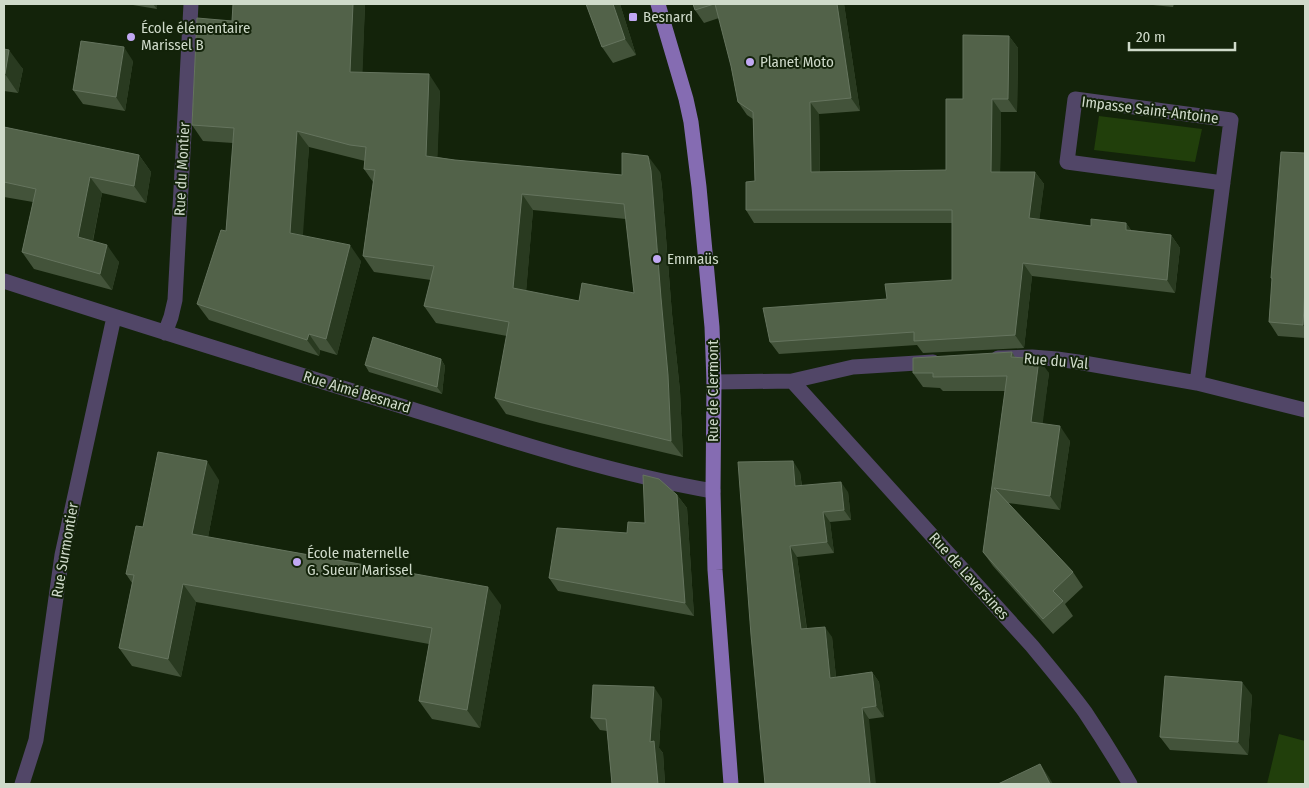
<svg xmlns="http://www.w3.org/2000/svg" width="1309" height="788" viewBox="0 0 1309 788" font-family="'Fira Sans Condensed',sans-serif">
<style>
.grass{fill:#213f0b}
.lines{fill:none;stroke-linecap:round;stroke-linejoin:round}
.minor{stroke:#514667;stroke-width:15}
.major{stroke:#856cb2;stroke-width:15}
.wall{fill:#43533a;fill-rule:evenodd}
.shaded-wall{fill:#293a20}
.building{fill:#526249;stroke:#65745e;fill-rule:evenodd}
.poi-dot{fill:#c1a8f3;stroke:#13230a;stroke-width:2}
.labels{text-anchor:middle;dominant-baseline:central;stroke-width:4;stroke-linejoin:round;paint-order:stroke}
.poi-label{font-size:15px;fill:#cfdaca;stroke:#13230a;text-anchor:start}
.street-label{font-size:15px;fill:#cfdaca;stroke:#13230a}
</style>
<rect width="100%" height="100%" fill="#13230a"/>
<path class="grass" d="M 1099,116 L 1202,129 L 1195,162 L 1094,150 Z
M 1279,734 L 1305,741 L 1305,784 L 1267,784 Z"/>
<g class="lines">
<path class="minor" d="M 4,281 C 139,325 275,367 411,409 C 510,440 610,473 713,491
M 165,333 L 171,317 L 175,300 L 191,4
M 998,358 L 1032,357 L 1057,359 L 1078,362 L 1197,383 L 1305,410
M 792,381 L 1032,646 C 1050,668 1068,689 1085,712 C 1101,736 1116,760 1130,784
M 714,382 L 792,381 L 853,367 L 933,362
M 1197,383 L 1231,120 L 1075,99 L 1067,162 L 1223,183
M 22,784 L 36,740 L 62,555 L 114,317"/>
<path class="major" d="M 658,4 L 686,99 L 691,122 L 699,187 L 712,327 L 714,382 L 713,491 L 715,570 L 731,784"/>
</g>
<path class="wall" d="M 127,4 L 157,4 L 157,9 Z
M 233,4 L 365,4 L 362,72 L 440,91 L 437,157 L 455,160 L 622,175 L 660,172 L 662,187 L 672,314 L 680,391 L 683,457 L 540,423 L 506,414 L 495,398 L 507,336 L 436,323 L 424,306 L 431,280 L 374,272 L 363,256 L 373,182 L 364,169 L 365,161 L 309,147 L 302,236 L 361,261 L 337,355 L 320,350 L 319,356 L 209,320 L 197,304 L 226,231 L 233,143 L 203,141 L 192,125 L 232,21 ZM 533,210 L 626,219 L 634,293 L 579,301 L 526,291 Z
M 620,4 L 636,55 L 613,63 L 602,47 Z
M 693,4 L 844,4 L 860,111 L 819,114 L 820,172 L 946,170 L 963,99 L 1009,36 L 1018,48 L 1017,112 L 1001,112 L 1000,172 L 1035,172 L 1044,184 L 1039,220 L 1091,226 L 1126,223 L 1131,230 L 1171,235 L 1180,248 L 1175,293 L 1032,276 L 1024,348 L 923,353 L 917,345 L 779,354 L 770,342 L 887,299 L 952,280 L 952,223 L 754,223 L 746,210 L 755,181 L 753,119 L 747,115 L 738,102 L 731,66 L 719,18 L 704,23 L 695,10 Z
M 1143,4 L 1174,4 L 1173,7 Z
M 4,49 L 23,69 L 18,93 L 4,91 Z
M 133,61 L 125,111 L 83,104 L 73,90 Z
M 4,127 L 139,155 L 151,172 L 146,203 L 102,193 L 93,241 L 119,262 L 112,290 L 34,269 L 22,252 L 33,202 L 4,197 Z
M 1305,153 L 1305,338 L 1278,336 L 1269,322 L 1272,280 L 1271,278 Z
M 1012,352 L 1015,357 L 1049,373 L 1042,424 L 1070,441 L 1060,510 L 1008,503 L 1073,572 L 1083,587 L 1065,604 L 1073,616 L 1053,634 L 993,566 L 983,552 L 1005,391 L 943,391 L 940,388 L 923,387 L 913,373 Z
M 441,359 L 445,366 L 442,394 L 369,372 L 365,365 Z
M 800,472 L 802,486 L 848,492 L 851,520 L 830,522 L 834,553 L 797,557 L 807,629 L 832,637 L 836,677 L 872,672 L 879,682 L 884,717 L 869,719 L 751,635 Z
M 219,480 L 208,537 L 501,605 L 480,728 L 432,719 L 419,701 L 429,644 L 196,602 L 181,677 L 132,666 L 119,648 L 132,583 L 126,574 L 143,527 Z
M 677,495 L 687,508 L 694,616 L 558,591 L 549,578 L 627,533 L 645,523 Z
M 1252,695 L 1248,755 L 1170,750 L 1160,737 Z
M 662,699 L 659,748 L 663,753 L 665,784 L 612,784 L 607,731 L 600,730 L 591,718 Z"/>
<path class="shaded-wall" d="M 153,4 L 157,4 L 157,9 Z
M 353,4 L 365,4 L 362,88 L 350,72 Z
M 613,4 L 620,4 L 636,55 L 625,39 Z
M 837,4 L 844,4 L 860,111 L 851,98 Z
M 1009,36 L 1018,48 L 1017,112 L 1008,99 Z
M 124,47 L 133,61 L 125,111 L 116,97 Z
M 9,50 L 23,69 L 18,93 L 5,74 Z
M 429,74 L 440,91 L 437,172 L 426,156 Z
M 992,99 L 1001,112 L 1000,184 L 991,172 Z
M 810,102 L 819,114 L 820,184 L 811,172 Z
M 297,131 L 309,147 L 302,249 L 290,233 Z
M 139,155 L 151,172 L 146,203 L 134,186 Z
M 648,156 L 660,172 L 662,187 L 672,314 L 680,391 L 683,457 L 671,441 L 661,298 Z
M 1035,172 L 1044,184 L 1038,231 L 1029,218 Z
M 90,177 L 102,193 L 90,254 L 78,237 Z
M 522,194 L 533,210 L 525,305 L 513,288 Z
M 1126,223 L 1135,236 L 1126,230 Z
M 1171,235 L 1180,248 L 1175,293 L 1167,280 Z
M 107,245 L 119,262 L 112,290 L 100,274 Z
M 350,245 L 361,261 L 337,355 L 326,339 Z
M 1023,263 L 1032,276 L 1024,348 L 1015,335 Z
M 1305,287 L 1305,328 L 1303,325 Z
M 309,334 L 320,350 L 319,356 L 307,340 Z
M 441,359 L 445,366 L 442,394 L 437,387 Z
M 1039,359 L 1049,373 L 1041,437 L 1031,422 Z
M 1060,426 L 1070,441 L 1060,510 L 1050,496 Z
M 207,461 L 219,480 L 205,553 L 192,534 Z
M 793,461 L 800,472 L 803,497 L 795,486 Z
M 841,482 L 848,492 L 851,520 L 844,510 Z
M 677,495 L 687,508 L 694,616 L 685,603 Z
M 823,512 L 830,522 L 834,553 L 827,542 Z
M 790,546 L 797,557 L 808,639 L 801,629 Z
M 183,584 L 196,602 L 181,677 L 168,659 Z
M 488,587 L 501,605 L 480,728 L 467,710 Z
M 825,627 L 832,637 L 837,688 L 830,678 Z
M 872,672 L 879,682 L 884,717 L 876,706 Z
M 1242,682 L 1252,695 L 1248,755 L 1238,742 Z
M 654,687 L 662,699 L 659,748 L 663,753 L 665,784 L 658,784 L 650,742 Z
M 862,708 L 869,719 L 876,784 L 870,784 Z
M 1040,764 L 1049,777 L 1053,784 L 1050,784 Z"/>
<path class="building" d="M 233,4 L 353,4 L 350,72 L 429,74 L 426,156 L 455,160 L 622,175 L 622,153 L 648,156 L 651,171 L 661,298 L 668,375 L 671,441 L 529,407 L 495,398 L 509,322 L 424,306 L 434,266 L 363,256 L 375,170 L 364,169 L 366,147 L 350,145 L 297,131 L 290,233 L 350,245 L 326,339 L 309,334 L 307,340 L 197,304 L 221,230 L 226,231 L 234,128 L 192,125 L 197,18 L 232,21 ZM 522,194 L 624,204 L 634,293 L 582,283 L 579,301 L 513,288 Z
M 586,4 L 613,4 L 625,39 L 602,47 Z
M 693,4 L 714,4 L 695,10 Z
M 715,4 L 837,4 L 851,98 L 810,102 L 811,172 L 946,170 L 946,99 L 963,99 L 963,35 L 1009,36 L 1008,99 L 992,99 L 991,172 L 1035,172 L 1029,218 L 1091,226 L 1091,219 L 1126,223 L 1126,230 L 1171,235 L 1167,280 L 1023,263 L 1015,335 L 914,341 L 914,332 L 770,342 L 763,308 L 887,299 L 885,284 L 952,280 L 952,210 L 746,210 L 746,182 L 755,181 L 753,112 L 738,102 L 731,66 Z
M 81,41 L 124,47 L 116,97 L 73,90 Z
M 4,49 L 9,50 L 5,74 L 4,74 Z
M 4,127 L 139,155 L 134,186 L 90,177 L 78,237 L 107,245 L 100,274 L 22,252 L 36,189 L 4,182 Z
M 1281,152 L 1305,153 L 1305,287 L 1303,325 L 1269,322 L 1272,278 L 1271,278 Z
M 373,337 L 441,359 L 437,387 L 365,365 Z
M 1012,352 L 1011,357 L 1039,359 L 1031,422 L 1060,426 L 1050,496 L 994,488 L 1073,572 L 1053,591 L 1063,601 L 1043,619 L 983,552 L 1007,376 L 933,377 L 933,373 L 913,373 L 913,358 Z
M 158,452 L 207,461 L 192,534 L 488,587 L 467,710 L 419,701 L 432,628 L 183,584 L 168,659 L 119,648 L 134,575 L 126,574 L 136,526 L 143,527 Z
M 793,461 L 795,486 L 841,482 L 844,510 L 823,512 L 827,542 L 790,546 L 801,629 L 825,627 L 830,678 L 872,672 L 876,706 L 862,708 L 870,784 L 765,784 L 751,635 L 738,462 Z
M 643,475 L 659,479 L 677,495 L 685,603 L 549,578 L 557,528 L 627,533 L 628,522 L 645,523 Z
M 1165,676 L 1242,682 L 1238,742 L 1160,737 Z
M 593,685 L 654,687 L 650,742 L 654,741 L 658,784 L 612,784 L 606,719 L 591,718 Z
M 1040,764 L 1050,784 L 998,784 Z"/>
<g class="poi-dot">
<rect x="628" y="12" width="10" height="10" rx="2.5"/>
<circle cx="131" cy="37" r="5"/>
<circle cx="750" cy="62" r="5"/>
<circle cx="657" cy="259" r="5"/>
<circle cx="297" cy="562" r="5"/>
</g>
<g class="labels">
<g class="poi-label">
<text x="643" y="17">Besnard</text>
<text x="141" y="28">École élémentaire<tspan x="141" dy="17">Marissel B</tspan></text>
<text x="760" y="62">Planet Moto</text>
<text x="667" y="259">Emmaüs</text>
<text x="307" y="553">École maternelle<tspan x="307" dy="17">G. Sueur Marissel</tspan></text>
</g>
<g class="street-label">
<text transform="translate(1150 110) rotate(7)">Impasse Saint-Antoine</text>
<text transform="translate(182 169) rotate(-87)">Rue du Montier</text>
<text transform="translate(1056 361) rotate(5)">Rue du Val</text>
<text transform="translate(713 391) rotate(-90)">Rue de Clermont</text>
<text transform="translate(357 392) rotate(17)">Rue Aimé Besnard</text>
<text transform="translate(65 550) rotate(-80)">Rue Surmontier</text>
<text transform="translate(969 576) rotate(48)">Rue de Laversines</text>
</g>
</g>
<rect width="1309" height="788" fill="none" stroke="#cfdaca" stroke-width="10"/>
<path d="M1129 42v8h106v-8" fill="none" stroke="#cfdaca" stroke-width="2.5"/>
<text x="1136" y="42" font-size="15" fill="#cfdaca" stroke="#13230a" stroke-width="4" paint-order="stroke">20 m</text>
</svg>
